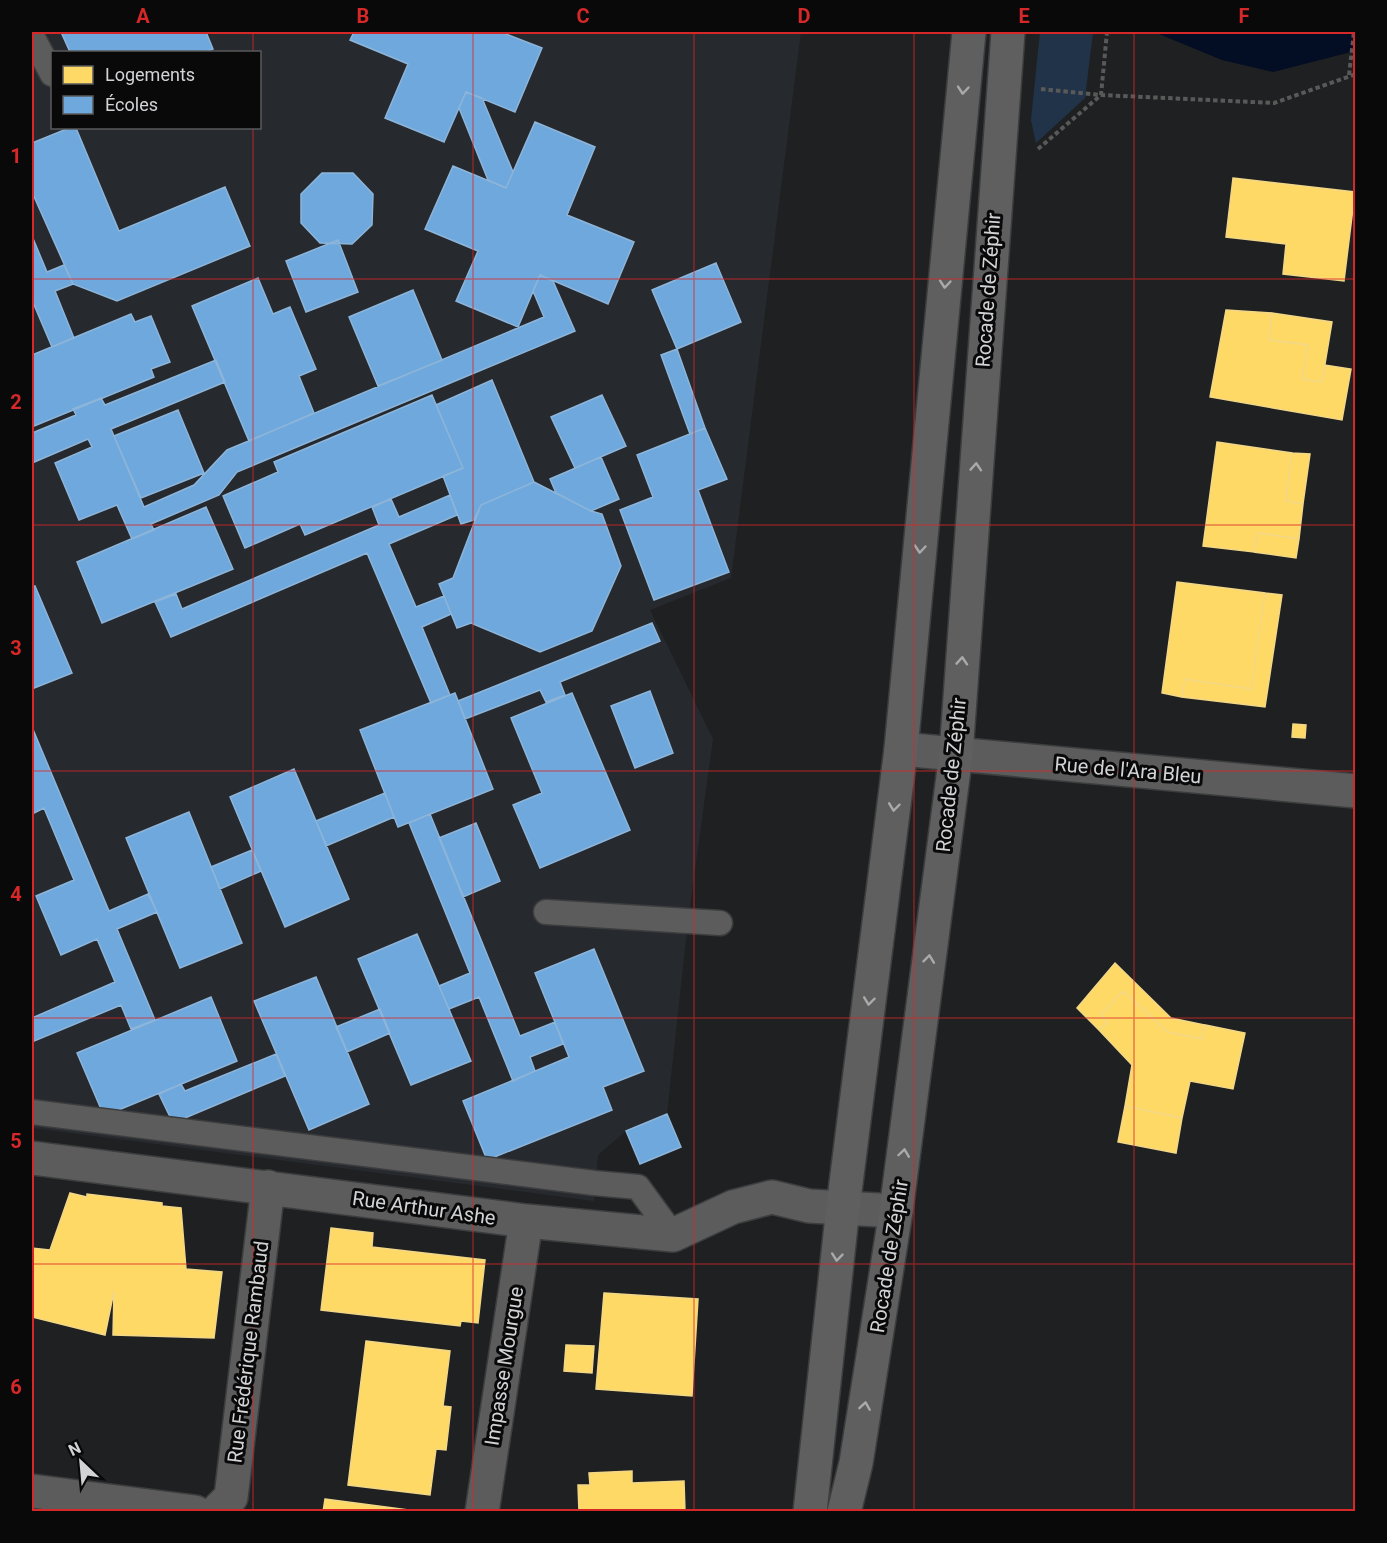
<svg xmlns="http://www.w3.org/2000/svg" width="1387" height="1543" viewBox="0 0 1387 1543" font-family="Roboto,sans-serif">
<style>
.built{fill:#26292e;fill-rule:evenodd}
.green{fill:#213349}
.water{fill:#030d23}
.homes{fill:#ffd966;stroke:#f2d787;stroke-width:1.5}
.schools{fill:#6fa8dc;stroke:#8db5da;stroke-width:1.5}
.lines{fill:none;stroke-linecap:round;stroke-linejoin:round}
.service-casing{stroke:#3c3d3e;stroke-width:27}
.minor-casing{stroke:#3c3d3e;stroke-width:36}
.secondary-casing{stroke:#3c3d3e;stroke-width:36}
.path{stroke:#595959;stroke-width:4;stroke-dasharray:4.5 3;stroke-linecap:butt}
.service{stroke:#5c5c5c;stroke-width:24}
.minor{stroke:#5c5c5c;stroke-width:33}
.secondary{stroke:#5f5f60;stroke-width:33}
.oneway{stroke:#aaaaac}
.grid{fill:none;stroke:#d62828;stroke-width:1.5;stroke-opacity:0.55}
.labels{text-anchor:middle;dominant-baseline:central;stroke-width:6;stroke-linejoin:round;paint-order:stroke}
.street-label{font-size:20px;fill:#d2d3d5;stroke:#09090a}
.neatline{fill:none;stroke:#d62828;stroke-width:2}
.grid-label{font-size:20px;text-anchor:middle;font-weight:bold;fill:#d62828}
</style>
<rect width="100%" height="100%" fill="#1f2021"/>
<path class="built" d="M 32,32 L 801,32 L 731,578 L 650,610 L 713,739 L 688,921 L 667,1114 L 626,1131 L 598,1155 L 594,1201 L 32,1128 ZM 52,52 L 260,52 L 260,128 L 52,128 Z"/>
<path class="green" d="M 1040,32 L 1093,32 L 1085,98 L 1036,143 L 1031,120 Z"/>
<path class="water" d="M 1154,32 L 1355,32 L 1355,51 L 1273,72 L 1222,60 Z"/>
<path class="homes" d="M 1233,178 L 1355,192 L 1344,281 L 1283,274 L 1286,244 L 1226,237 Z
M 1226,310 L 1272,313 L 1269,340 L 1308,345 L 1302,379 L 1322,382 L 1325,365 L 1351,369 L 1342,420 L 1210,397 Z
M 1272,313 L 1332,322 L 1322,382 L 1302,379 L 1308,345 L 1269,340 Z
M 1217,442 L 1292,453 L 1286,501 L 1303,504 L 1299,539 L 1258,533 L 1254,552 L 1203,546 Z
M 1292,453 L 1310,454 L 1303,504 L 1286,501 Z
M 1258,533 L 1299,539 L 1296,558 L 1254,552 Z
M 1177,582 L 1265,593 L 1251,689 L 1185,679 L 1182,697 L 1162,693 Z
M 1265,593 L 1282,595 L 1265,707 L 1182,697 L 1185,679 L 1251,689 Z
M 1293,724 L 1306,725 L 1305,738 L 1292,737 Z
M 1115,963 L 1171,1018 L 1205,1025 L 1202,1039 L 1168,1032 L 1123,991 L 1101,1014 L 1107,1023 L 1099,1030 L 1077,1008 Z
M 1123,991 L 1168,1032 L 1202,1039 L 1205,1025 L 1245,1033 L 1233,1089 L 1190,1081 L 1182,1118 L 1125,1106 L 1132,1065 L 1099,1030 L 1107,1023 L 1101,1014 Z
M 1125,1106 L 1182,1118 L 1176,1153 L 1118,1142 Z
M 70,1193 L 87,1197 L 87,1194 L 162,1203 L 162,1206 L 181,1208 L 186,1269 L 222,1272 L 214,1338 L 113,1335 L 114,1291 L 105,1335 L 32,1317 L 32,1248 L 50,1250 Z
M 331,1228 L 373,1233 L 372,1247 L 485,1260 L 478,1323 L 461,1321 L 460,1326 L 321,1310 Z
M 604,1293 L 698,1299 L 692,1396 L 596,1389 Z
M 366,1341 L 450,1351 L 443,1406 L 451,1407 L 446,1450 L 436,1449 L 430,1495 L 348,1485 Z
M 566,1345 L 594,1346 L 592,1373 L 564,1371 Z
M 632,1471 L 632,1483 L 684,1481 L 685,1512 L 579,1512 L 578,1485 L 590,1485 L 589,1473 Z
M 325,1499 L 424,1512 L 323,1512 Z"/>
<path class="schools" d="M 61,32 L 206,32 L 213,49 L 205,52 L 70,52 Z
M 354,32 L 501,32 L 542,48 L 515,112 L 466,92 L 444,142 L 385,118 L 408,64 L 350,40 Z
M 466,92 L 482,98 L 513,172 L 506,188 L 488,180 L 459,108 Z
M 535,122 L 595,147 L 567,215 L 634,242 L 608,304 L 540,275 L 518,327 L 456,301 L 478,251 L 425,229 L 453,166 L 506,188 Z
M 69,128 L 76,128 L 119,231 L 225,187 L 250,246 L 117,301 L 73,284 L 32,192 L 32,143 Z
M 322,173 L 353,173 L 373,194 L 372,225 L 352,244 L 320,243 L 301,223 L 301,194 Z
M 32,236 L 47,272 L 64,265 L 73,284 L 55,291 L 74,338 L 52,347 L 32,300 Z
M 338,240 L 358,292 L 306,312 L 286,261 Z
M 716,263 L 741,322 L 677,349 L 652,290 Z
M 540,275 L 553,281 L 575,331 L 237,472 L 219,495 L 151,524 L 154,530 L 132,539 L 117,505 L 79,520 L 55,463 L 92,447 L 88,439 L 32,463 L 32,433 L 76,415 L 73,409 L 101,398 L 105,405 L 216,360 L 225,382 L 111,429 L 144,507 L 194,485 L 227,450 L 544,317 L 533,291 Z
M 258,278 L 273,314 L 290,307 L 316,369 L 299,376 L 314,413 L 249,441 L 192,306 Z
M 413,290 L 442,360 L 378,386 L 349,317 Z
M 131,314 L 135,322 L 151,316 L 170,362 L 151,369 L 154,377 L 32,427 L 32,355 Z
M 677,349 L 705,428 L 690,434 L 661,355 Z
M 492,380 L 534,482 L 481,505 L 474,520 L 461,524 L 443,476 L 463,468 L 436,405 Z
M 432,395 L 463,468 L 305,535 L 300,524 L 245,548 L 223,496 L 278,472 L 274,462 Z
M 602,395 L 626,446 L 575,468 L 551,417 Z
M 178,410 L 204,473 L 141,498 L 114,436 Z
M 705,428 L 727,479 L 698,490 L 729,572 L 654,600 L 620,510 L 653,497 L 637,455 Z
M 601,457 L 619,499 L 591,511 L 556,493 L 550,479 Z
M 534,482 L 591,511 L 602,514 L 621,566 L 592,631 L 540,652 L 471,623 L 457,628 L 439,584 L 453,578 L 481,505 Z
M 450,495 L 457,515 L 389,544 L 416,607 L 444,596 L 451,614 L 422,627 L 450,695 L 431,703 L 367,553 L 171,637 L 155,602 L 176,594 L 182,609 L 379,525 L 372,507 L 391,499 L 399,517 Z
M 206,507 L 233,569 L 102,623 L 77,562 Z
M 35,586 L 72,673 L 32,689 L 32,587 Z
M 652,623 L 660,641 L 560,682 L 565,695 L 546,702 L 540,690 L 465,719 L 458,701 Z
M 650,691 L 673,753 L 635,768 L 611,706 Z
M 455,693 L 493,789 L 398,827 L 360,730 Z
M 572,693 L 630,830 L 540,868 L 513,805 L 542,793 L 511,718 Z
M 32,727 L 109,911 L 148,894 L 157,912 L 117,929 L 155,1020 L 131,1029 L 121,1005 L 32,1042 L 32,1018 L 115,982 L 97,939 L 61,955 L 36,896 L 74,880 L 44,808 L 32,814 L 32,787 L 33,787 L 32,783 Z
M 294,769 L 349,899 L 285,927 L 230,797 Z
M 385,793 L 394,817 L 326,846 L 316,821 Z
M 189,812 L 242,943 L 180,968 L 126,838 Z
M 430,814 L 520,1036 L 555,1022 L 563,1044 L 530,1057 L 535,1071 L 513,1081 L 479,997 L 449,1009 L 439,986 L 470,973 L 409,823 Z
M 476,823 L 500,881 L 463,897 L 439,838 Z
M 252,850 L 261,871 L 220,889 L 211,867 Z
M 417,934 L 471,1061 L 411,1085 L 358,959 Z
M 594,949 L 644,1071 L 603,1087 L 612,1110 L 487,1160 L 463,1101 L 569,1057 L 535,973 Z
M 316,977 L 369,1104 L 309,1130 L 254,1001 Z
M 211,997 L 237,1061 L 104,1116 L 77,1053 Z
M 380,1009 L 390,1033 L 347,1052 L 336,1027 Z
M 276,1054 L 285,1076 L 173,1123 L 159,1094 L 181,1084 L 185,1091 Z
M 667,1114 L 681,1147 L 640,1164 L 626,1131 Z"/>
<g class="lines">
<g class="service-casing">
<path id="service" d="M 32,36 L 52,74
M 546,912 L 720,923
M 32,1112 L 594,1183 L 638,1187 L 673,1235"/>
</g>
<g class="minor-casing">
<path id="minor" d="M 901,749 L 1356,791
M 32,1158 L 526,1221 L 673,1235 L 733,1207 L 772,1197 L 809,1206 L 896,1211
M 32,1491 L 195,1512
M 216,1512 L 231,1497 L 268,1187
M 482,1512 L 526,1221"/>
</g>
<g class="secondary-casing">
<path id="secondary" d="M 810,1512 L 843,1207 L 901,749 L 969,32
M 844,1512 L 856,1463 L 896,1211 L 956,754 L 1008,32"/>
</g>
<path class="path" d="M 1349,75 L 1354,32
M 1041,89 L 1101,95 L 1274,103 L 1356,74
M 1038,149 L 1101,95 L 1107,32"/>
<use href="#service" class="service"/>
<use href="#minor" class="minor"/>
<use href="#secondary" class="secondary"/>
</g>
<defs><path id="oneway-chevron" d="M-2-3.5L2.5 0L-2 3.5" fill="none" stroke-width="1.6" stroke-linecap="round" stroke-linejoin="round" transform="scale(1.5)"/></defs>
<g class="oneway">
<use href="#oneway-chevron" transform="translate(963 90) rotate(95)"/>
<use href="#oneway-chevron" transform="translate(945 284) rotate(95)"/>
<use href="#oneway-chevron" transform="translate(976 467) rotate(-86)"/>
<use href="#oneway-chevron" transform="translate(920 549) rotate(95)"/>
<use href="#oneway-chevron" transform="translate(962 661) rotate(-86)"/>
<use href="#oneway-chevron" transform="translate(894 807) rotate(97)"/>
<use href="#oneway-chevron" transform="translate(929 959) rotate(-83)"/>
<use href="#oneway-chevron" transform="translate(869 1001) rotate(97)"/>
<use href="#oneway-chevron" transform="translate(904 1153) rotate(-82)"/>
<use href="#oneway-chevron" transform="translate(837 1257) rotate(96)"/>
<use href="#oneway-chevron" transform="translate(865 1406) rotate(-81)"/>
</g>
<path class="grid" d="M 253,32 L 253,52M 473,32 L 473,1512M 694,32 L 694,1512M 914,32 L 914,1512M 1134,32 L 1134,1512M 253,128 L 253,1512M 32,279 L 1356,279M 32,525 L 1356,525M 32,771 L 1356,771M 32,1018 L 1356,1018M 32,1264 L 1356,1264"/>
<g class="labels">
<g class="street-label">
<text transform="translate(988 290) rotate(-86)">Rocade de Zéphir</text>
<text transform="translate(1128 770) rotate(5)">Rue de l'Ara Bleu</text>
<text transform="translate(951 775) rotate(-84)">Rocade de Zéphir</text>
<text transform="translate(424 1208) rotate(8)">Rue Arthur Ashe</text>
<text transform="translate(889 1256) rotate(-81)">Rocade de Zéphir</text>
<text transform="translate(248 1352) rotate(-83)">Rue Frédérique Rambaud</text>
<text transform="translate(504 1366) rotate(-81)">Impasse Mourgue</text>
</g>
</g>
<rect width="1387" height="1543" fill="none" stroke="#09090a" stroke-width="66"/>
<rect x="51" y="51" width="210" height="78" fill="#09090a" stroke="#595a5b" stroke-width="1.5"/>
<rect x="63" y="66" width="30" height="18" fill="#ffd966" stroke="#595a5b" stroke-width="1.5"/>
<text x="105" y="81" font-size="18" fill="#d2d3d5">Logements</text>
<rect x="63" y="96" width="30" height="18" fill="#6fa8dc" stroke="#595a5b" stroke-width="1.5"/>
<text x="105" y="111" font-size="18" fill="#d2d3d5">Écoles</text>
<g transform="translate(81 1462) rotate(334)" stroke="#09090a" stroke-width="4.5" paint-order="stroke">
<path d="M0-4.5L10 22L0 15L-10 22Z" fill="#d2d3d5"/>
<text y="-9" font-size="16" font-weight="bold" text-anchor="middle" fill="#d2d3d5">N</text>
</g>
<rect x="33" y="33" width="1321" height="1477" class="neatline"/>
<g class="grid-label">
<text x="143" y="23">A</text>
<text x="363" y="23">B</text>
<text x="583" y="23">C</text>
<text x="804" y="23">D</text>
<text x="1024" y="23">E</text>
<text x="1244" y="23">F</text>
<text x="16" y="163">1</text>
<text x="16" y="409">2</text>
<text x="16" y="655">3</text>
<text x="16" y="901">4</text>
<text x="16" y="1148">5</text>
<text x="16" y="1394">6</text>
</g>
</svg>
